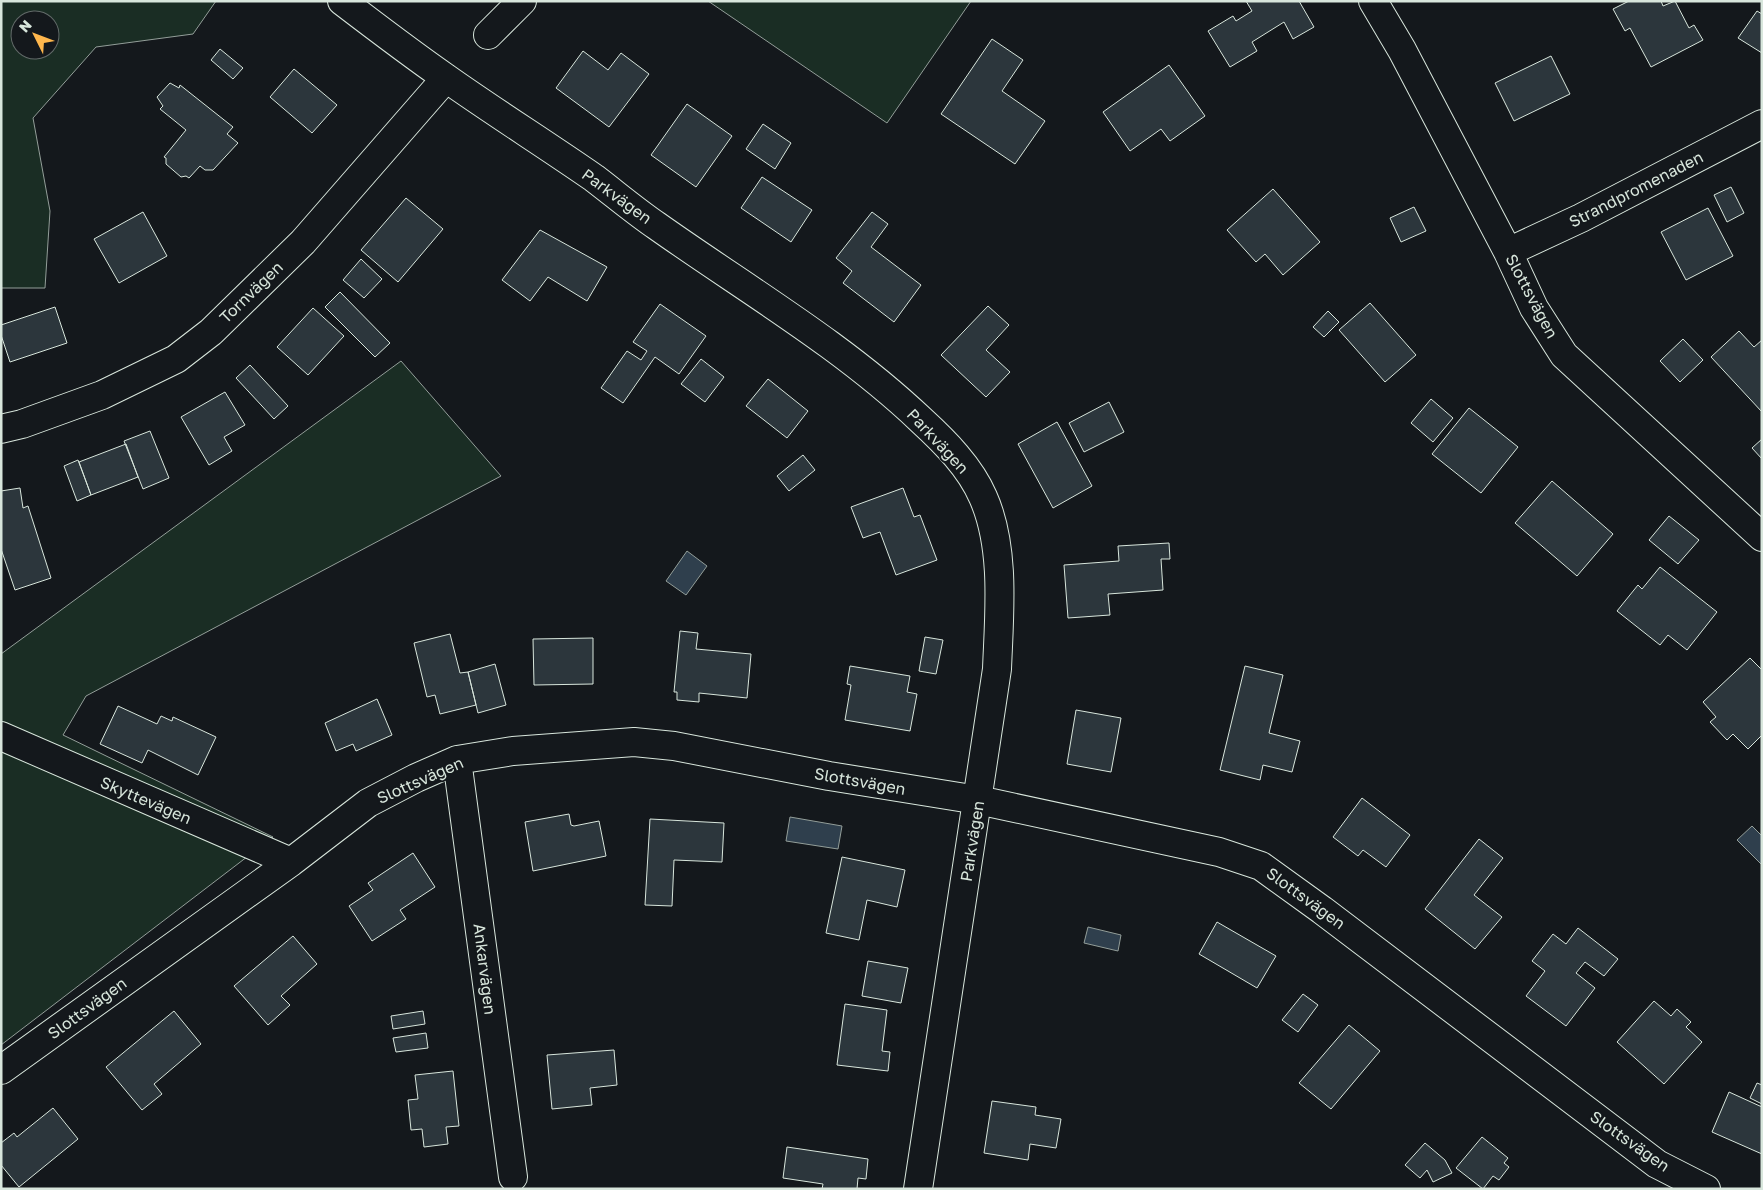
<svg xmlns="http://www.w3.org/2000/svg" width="1763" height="1190" viewBox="0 0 1763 1190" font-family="'Golos Text',sans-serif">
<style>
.green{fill:#1a2d24;stroke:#939e99;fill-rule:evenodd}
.water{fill:#2f3f4d;stroke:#939e99}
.building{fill:#2c363c;stroke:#d8e6dc}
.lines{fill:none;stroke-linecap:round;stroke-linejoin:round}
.street-casing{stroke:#d8e6dc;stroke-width:30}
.street{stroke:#14181c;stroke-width:28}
.labels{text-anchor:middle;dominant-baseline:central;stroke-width:4;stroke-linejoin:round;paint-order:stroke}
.street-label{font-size:16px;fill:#d8e6dc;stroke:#14181c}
</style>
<rect width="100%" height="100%" fill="#14181c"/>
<path class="green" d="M 1,1 L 216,1 L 193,34 L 96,47 L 33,118 L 50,211 L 45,288 L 1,288 ZM 20,20 L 50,20 L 50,50 L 20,50 Z
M 708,1 L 971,1 L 887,123 Z
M 401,361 L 501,476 L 86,696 L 63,735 L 273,837 L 1,1045 L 1,654 Z"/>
<path class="water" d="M 687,551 L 707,566 L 686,595 L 666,581 Z
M 790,817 L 842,826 L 838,849 L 786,841 Z
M 1752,826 L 1762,836 L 1762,865 L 1737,840 Z
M 1088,927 L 1121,935 L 1118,951 L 1084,943 Z"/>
<path class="building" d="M 1246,1 L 1299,1 L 1314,27 L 1293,39 L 1284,22 L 1252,42 L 1257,51 L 1230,67 L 1208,31 L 1233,16 L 1236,21 L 1252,11 Z
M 1629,1 L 1661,1 L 1663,6 L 1675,1 L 1689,28 L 1694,25 L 1703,40 L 1651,67 L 1630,28 L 1625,31 L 1613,9 Z
M 1757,11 L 1762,14 L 1762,53 L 1738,38 Z
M 992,39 L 1023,60 L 1002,91 L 1045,121 L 1015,164 L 941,114 Z
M 220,49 L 243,68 L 233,79 L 211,60 Z
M 583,51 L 608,70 L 621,53 L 649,74 L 609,127 L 556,88 Z
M 1551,56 L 1570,94 L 1514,121 L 1495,83 Z
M 1169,65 L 1205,116 L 1170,141 L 1161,129 L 1130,151 L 1103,112 Z
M 294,69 L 337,105 L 312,133 L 270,97 Z
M 170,83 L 179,88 L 180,85 L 233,127 L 227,134 L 238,143 L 213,170 L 205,170 L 200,166 L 189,178 L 186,176 L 181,177 L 166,164 L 166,158 L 164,157 L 186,130 L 160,109 L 163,106 L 157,97 Z
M 687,104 L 732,136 L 696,187 L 651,155 Z
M 763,124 L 791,143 L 775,169 L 746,149 Z
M 762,177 L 812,210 L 791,242 L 741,208 Z
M 1731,187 L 1744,213 L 1727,222 L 1714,195 Z
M 1273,189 L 1320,242 L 1283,275 L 1265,254 L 1256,262 L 1227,230 Z
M 406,198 L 443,229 L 398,282 L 361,250 Z
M 1414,207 L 1426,231 L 1401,242 L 1390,218 Z
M 1708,208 L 1733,256 L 1686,280 L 1661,232 Z
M 143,212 L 167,256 L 119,283 L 94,239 Z
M 872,212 L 888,224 L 871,247 L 921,285 L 894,322 L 843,283 L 852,271 L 836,258 Z
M 540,230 L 607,267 L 587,301 L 548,277 L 530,301 L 502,280 Z
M 361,259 L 382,279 L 364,298 L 343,280 Z
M 340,292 L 390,343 L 375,357 L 325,307 Z
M 1370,303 L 1416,355 L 1385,382 L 1339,330 Z
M 660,304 L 706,336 L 679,374 L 655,357 L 623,403 L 601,388 L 627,351 L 641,360 L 647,351 L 633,342 Z
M 988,306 L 1009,325 L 986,350 L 1010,372 L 986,397 L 941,355 Z
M 55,307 L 67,343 L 10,362 L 1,335 L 1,325 Z
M 313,308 L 344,336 L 308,375 L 277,347 Z
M 1328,311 L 1339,322 L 1324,337 L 1313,327 Z
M 1739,331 L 1754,347 L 1762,340 L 1762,412 L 1711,357 Z
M 1683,339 L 1703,360 L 1680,382 L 1660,361 Z
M 701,359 L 724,377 L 705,402 L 681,384 Z
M 250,365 L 288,406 L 274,419 L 236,378 Z
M 768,379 L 808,411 L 787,438 L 746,406 Z
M 225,392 L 245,425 L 224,437 L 232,451 L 209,465 L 181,417 Z
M 1431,399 L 1453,418 L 1433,442 L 1411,423 Z
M 1109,402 L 1124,432 L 1084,452 L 1069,423 Z
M 1469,408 L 1518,447 L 1481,493 L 1432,454 Z
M 1057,422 L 1092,486 L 1053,508 L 1018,444 Z
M 150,431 L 169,478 L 143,489 L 124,441 Z
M 1762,439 L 1762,459 L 1752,448 Z
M 126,444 L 138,477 L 91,495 L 79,462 Z
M 803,455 L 815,470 L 789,491 L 777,476 Z
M 78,460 L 91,495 L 77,501 L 64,466 Z
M 1552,481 L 1613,534 L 1577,576 L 1515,523 Z
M 20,488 L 23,508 L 28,506 L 51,578 L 15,590 L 1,549 L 1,491 Z
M 903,488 L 914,517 L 920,515 L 937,560 L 896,575 L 880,532 L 863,538 L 851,507 Z
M 1669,516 L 1699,540 L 1678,564 L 1649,540 Z
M 1169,543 L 1170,559 L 1161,559 L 1163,590 L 1108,594 L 1110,615 L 1068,618 L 1064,565 L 1119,561 L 1118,546 Z
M 1660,567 L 1717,612 L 1687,650 L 1668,635 L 1660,645 L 1617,611 L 1638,585 L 1642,589 Z
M 680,631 L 698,633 L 696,649 L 751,654 L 747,698 L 699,693 L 699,702 L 677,700 L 677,692 L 674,692 Z
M 450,634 L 460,673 L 468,672 L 476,705 L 440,714 L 435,695 L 427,697 L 414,643 Z
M 925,637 L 943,640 L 936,674 L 919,671 Z
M 593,638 L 593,684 L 534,685 L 533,639 Z
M 1750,658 L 1762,670 L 1762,735 L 1748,749 L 1733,734 L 1727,740 L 1710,722 L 1716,717 L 1703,702 Z
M 495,664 L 506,705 L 478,713 L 468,672 Z
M 850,666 L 910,676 L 907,692 L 917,694 L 910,731 L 845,720 L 851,685 L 847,684 Z
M 1245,666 L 1283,675 L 1269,733 L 1300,741 L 1292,772 L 1263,765 L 1260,780 L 1220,770 Z
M 377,699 L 392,735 L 356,751 L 353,744 L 336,751 L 325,723 Z
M 118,706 L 157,724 L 161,716 L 172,721 L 173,717 L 216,737 L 198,775 L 148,750 L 142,763 L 100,744 Z
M 1076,710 L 1121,718 L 1111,772 L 1067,764 Z
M 1362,798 L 1410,835 L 1386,867 L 1363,850 L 1358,856 L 1333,837 Z
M 569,814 L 571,825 L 574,826 L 599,821 L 606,856 L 533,871 L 525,822 Z
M 650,819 L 724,823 L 722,862 L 674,860 L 672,906 L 645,905 Z
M 1479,839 L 1503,858 L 1474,895 L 1502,917 L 1475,949 L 1425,909 Z
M 413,853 L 435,887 L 400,910 L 406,919 L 372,941 L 349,906 L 373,890 L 368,883 Z
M 842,857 L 905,870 L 897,907 L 867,900 L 859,940 L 826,933 Z
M 1217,922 L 1276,956 L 1257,988 L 1199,954 Z
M 1578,928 L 1618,959 L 1604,976 L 1585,962 L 1576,973 L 1595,988 L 1566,1026 L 1526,996 L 1545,971 L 1532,961 L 1553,934 L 1566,944 Z
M 293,936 L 317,964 L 281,996 L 290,1005 L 268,1025 L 234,986 Z
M 868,961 L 908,968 L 901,1003 L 862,996 Z
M 1303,994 L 1318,1005 L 1298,1032 L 1282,1020 Z
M 1654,1001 L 1671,1016 L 1677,1009 L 1691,1022 L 1686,1027 L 1702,1042 L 1664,1084 L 1617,1042 Z
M 845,1004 L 887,1010 L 882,1051 L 890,1052 L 888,1071 L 837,1065 Z
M 174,1011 L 201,1044 L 154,1084 L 162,1094 L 142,1110 L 106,1067 Z
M 423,1011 L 425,1024 L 393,1029 L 391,1016 Z
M 1349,1025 L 1380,1051 L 1331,1109 L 1299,1083 Z
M 426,1033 L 428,1048 L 396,1052 L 393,1038 Z
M 614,1050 L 617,1085 L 590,1088 L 592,1105 L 552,1109 L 547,1055 Z
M 453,1071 L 459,1126 L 446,1127 L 448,1144 L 424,1147 L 422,1129 L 411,1130 L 408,1100 L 418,1099 L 415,1075 Z
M 1757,1083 L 1762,1085 L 1762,1104 L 1750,1098 Z
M 1729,1092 L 1762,1107 L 1762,1154 L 1712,1132 Z
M 992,1101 L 1036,1107 L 1035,1115 L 1061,1119 L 1056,1148 L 1030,1144 L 1028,1160 L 984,1153 Z
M 53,1108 L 78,1139 L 19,1187 L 1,1165 L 1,1143 L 14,1133 L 17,1137 Z
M 1482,1137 L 1508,1158 L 1504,1163 L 1509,1167 L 1499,1180 L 1493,1176 L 1483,1189 L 1456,1168 Z
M 1425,1143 L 1445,1160 L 1452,1173 L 1433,1182 L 1427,1170 L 1420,1178 L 1405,1165 Z
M 787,1147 L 868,1159 L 866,1179 L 858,1178 L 857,1189 L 822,1189 L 823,1184 L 783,1178 Z"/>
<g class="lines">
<g class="street-casing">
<path id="street" d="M 342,1 C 376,27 410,53 446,78 C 494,112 545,144 594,178 C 615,194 635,211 657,226 C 746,289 842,345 921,420 C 945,442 970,467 983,497 C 1006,548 999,616 997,669 L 918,1189
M 1373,1 L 1402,50 L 1508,252 L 1534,308 L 1564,355 L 1762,537
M 488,35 L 522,1
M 1508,252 L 1581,218 L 1762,124
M 1,429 L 22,424 L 102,395 L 176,359 L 211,332 L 303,242 L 446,78
M 1,736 L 291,862
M 457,760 L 513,1177
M 1,1070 L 291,862 L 368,803 L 416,778 L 457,760 L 513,751 L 634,742 L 674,746 L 829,776 L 978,800 L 1219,852 L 1261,866 L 1322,910 L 1657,1164 L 1706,1189"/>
</g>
<use href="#street" class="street"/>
</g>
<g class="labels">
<g class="street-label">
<text transform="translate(1636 189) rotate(-27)">Strandpromenaden</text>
<text transform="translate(617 196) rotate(36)">Parkvägen</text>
<text transform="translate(251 292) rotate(-44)">Tornvägen</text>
<text transform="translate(1532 296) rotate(62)">Slottsvägen</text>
<text transform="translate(938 441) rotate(47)">Parkvägen</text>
<text transform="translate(420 780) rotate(-24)">Slottsvägen</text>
<text transform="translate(860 781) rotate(10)">Slottsvägen</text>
<text transform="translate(146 800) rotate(23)">Skyttevägen</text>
<text transform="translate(972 841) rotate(-81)">Parkvägen</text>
<text transform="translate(1306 898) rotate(36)">Slottsvägen</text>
<text transform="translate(485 969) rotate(83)">Ankarvägen</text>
<text transform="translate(87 1008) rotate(-36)">Slottsvägen</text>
<text transform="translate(1630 1141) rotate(35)">Slottsvägen</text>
</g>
</g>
<rect width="1763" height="1190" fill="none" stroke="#d8e6dc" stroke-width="5"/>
<g transform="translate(35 35) rotate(312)"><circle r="24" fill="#14181c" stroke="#626a69"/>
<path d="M0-4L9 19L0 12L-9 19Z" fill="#ffb74d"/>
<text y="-8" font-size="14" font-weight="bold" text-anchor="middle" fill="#d8e6dc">N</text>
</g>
</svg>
